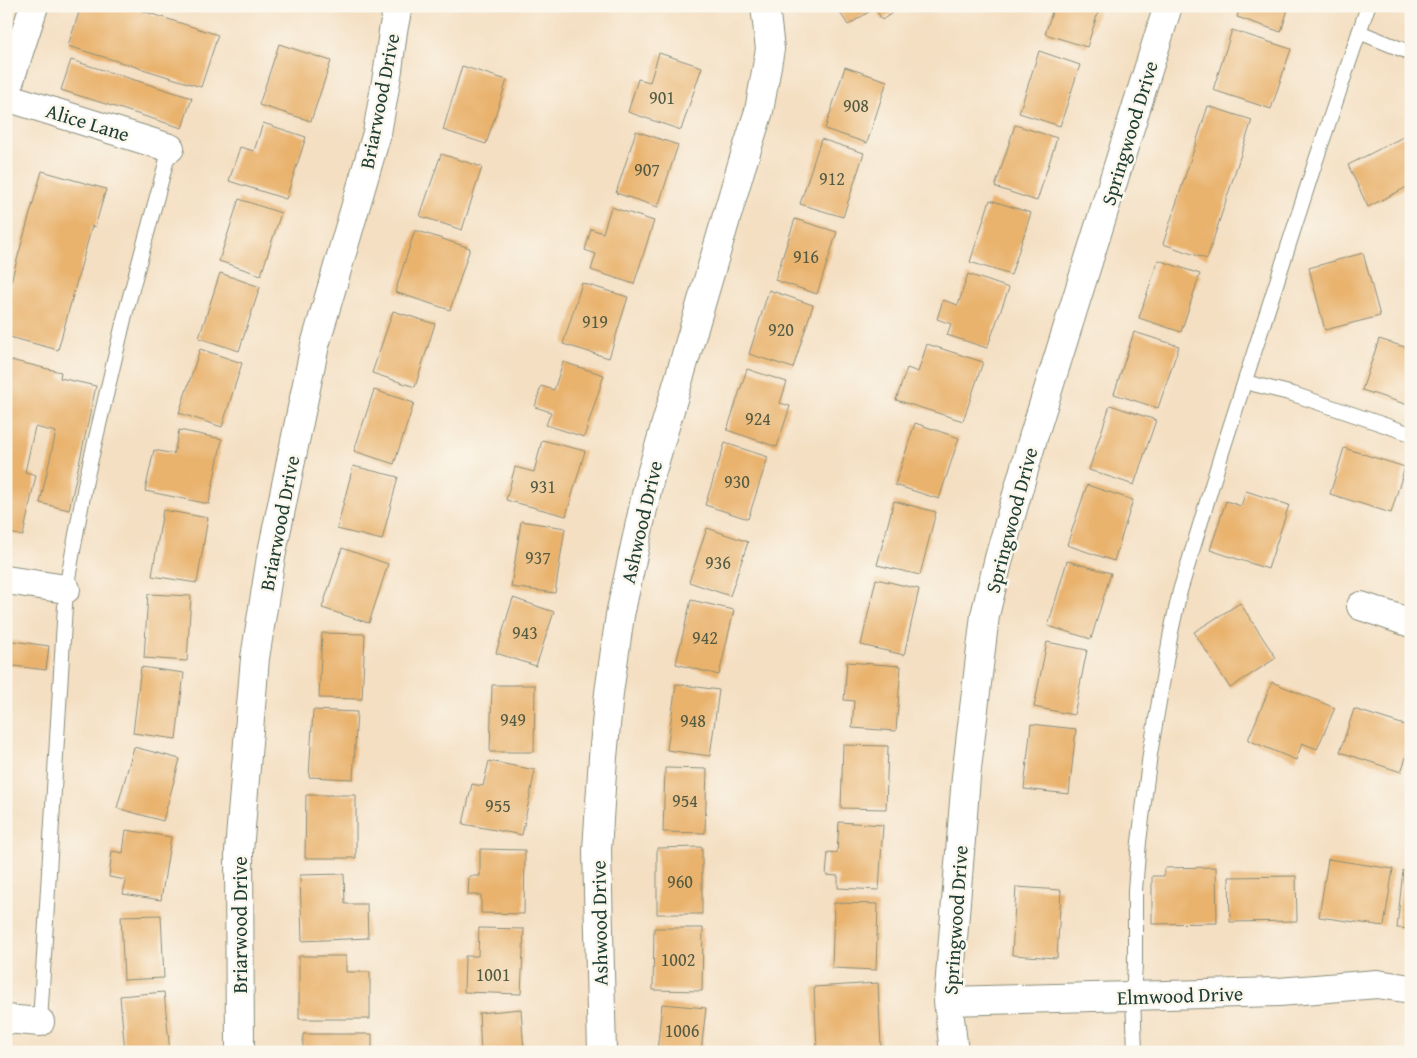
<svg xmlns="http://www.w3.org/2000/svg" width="1417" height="1058" viewBox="0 0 1417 1058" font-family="'Gentium Book Plus',serif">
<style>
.building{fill:#e9b26d}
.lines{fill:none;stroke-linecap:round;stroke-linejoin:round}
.service-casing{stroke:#8a8e7b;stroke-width:16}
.minor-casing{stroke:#8a8e7b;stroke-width:30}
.service{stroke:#fff;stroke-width:14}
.minor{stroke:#fff;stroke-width:28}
.labels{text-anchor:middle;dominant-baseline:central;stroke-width:5;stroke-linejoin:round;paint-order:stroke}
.number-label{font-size:18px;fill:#525a42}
.street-label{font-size:20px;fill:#1f3d34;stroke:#fbf7ec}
</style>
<rect width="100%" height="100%" fill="#fbf7ec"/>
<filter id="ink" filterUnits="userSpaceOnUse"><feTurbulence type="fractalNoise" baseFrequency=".02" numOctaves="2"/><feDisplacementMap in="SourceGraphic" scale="10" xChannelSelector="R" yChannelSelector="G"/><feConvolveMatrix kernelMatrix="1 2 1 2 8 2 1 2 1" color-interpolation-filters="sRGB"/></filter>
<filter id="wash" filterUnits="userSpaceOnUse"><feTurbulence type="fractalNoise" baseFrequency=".0096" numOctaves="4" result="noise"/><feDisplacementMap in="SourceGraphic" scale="20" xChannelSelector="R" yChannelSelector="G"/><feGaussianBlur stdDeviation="1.12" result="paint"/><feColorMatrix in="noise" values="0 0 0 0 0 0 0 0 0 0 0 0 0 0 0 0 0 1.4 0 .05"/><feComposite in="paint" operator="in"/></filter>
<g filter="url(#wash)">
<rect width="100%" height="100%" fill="#f4dfc2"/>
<g id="blocks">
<path class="building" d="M 81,6 L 127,6 L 218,35 L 201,87 L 68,46 Z
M 836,6 L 902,6 L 882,20 L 875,8 L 848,25 Z
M 1054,6 L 1100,6 L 1087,47 L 1045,34 Z
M 1240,6 L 1289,6 L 1281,32 L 1237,17 Z
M 1232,30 L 1291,49 L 1271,109 L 1213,90 Z
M 279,44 L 331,61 L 311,121 L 259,105 Z
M 1039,51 L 1080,65 L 1060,126 L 1019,113 Z
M 659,53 L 702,67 L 681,130 L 628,112 L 638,79 L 650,82 Z
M 71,60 L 192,98 L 182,128 L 61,90 Z
M 462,66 L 507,80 L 486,144 L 443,130 Z
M 845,67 L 887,81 L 867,143 L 825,129 Z
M 1208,106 L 1252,120 L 1207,259 L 1163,244 Z
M 263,123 L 306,137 L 286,199 L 229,181 L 240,147 L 254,151 Z
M 1015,125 L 1057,138 L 1037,201 L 995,187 Z
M 636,131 L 678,145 L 658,207 L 616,193 Z
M 1407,135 L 1411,144 L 1411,185 L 1368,207 L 1348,165 Z
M 821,139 L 864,153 L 843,217 L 800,204 Z
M 441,154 L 482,167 L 462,230 L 420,216 Z
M 42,171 L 106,189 L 95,227 L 92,226 L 58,350 L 6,336 L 6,299 Z
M 239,199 L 281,213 L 261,275 L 219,261 Z
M 990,200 L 1031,213 L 1011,275 L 970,262 Z
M 611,207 L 654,221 L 634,284 L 591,270 L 596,254 L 585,250 L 591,229 L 603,233 Z
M 795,219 L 837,232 L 817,294 L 775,280 Z
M 415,230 L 470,248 L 450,310 L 395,292 Z
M 1363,253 L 1380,316 L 1325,330 L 1309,268 Z
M 1158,260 L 1200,274 L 1181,332 L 1139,318 Z
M 220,273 L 260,287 L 239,351 L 199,338 Z
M 968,274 L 1009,288 L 987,348 L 947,335 L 951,324 L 937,319 L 943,300 L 958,305 Z
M 582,283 L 628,297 L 609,358 L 563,344 Z
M 769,290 L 813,305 L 793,368 L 749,354 Z
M 393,311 L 435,324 L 415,387 L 372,373 Z
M 1134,332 L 1179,346 L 1158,408 L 1114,394 Z
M 1379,339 L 1411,349 L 1411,406 L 1362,390 Z
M 927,344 L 983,362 L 963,421 L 896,400 L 907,368 L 918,372 Z
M 200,349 L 242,363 L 222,427 L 179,413 Z
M 6,359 L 61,372 L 60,378 L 96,386 L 69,510 L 40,503 L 56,432 L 35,427 L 25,472 L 36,475 L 23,536 L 6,532 Z
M 563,362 L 604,375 L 584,437 L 546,425 L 551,412 L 535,407 L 541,386 L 554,390 Z
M 747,369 L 787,382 L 780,403 L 790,406 L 777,447 L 727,430 Z
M 374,390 L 414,403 L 394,464 L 354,451 Z
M 1110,405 L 1156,420 L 1134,485 L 1089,470 Z
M 915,423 L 959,438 L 939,499 L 895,485 Z
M 179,430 L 222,439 L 209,504 L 145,491 L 154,450 L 174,454 Z
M 542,440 L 585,451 L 566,516 L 506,500 L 515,467 L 534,472 Z
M 725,443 L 768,457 L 748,519 L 705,505 Z
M 1344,448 L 1405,467 L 1391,513 L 1330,494 Z
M 353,466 L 398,477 L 382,540 L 337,529 Z
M 1087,485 L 1133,500 L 1114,561 L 1067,545 Z
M 1246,491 L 1289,505 L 1268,569 L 1210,550 L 1226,501 L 1241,506 Z
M 894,501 L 936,512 L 920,575 L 877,565 Z
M 163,510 L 208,518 L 197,583 L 152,576 Z
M 521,521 L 565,528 L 555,593 L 511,587 Z
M 707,528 L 748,542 L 730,596 L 689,582 Z
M 342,548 L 388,564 L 369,623 L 322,608 Z
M 1067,561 L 1111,573 L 1091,639 L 1048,626 Z
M 876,579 L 919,589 L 904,655 L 861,645 Z
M 148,594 L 191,596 L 187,661 L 144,658 Z
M 513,598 L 554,612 L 536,666 L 496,653 Z
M 691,600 L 734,610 L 719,675 L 676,664 Z
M 1240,603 L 1276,658 L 1230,688 L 1194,632 Z
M 322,633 L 365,634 L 362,699 L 319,698 Z
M 6,640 L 49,646 L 46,670 L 6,665 Z
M 1047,642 L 1087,650 L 1074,715 L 1034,707 Z
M 847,662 L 901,666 L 896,731 L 852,728 L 854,701 L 844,700 Z
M 141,667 L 184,673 L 176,739 L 133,733 Z
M 1272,682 L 1335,708 L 1317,749 L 1302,743 L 1296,760 L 1248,740 Z
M 676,684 L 719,690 L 710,756 L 667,750 Z
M 492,685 L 535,685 L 534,752 L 490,752 Z
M 1354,709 L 1411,727 L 1411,743 L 1401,772 L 1340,752 Z
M 313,710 L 357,712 L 353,779 L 309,777 Z
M 1031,724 L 1076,729 L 1069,794 L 1024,789 Z
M 843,745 L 888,746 L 886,809 L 841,808 Z
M 134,747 L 180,759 L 163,821 L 117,808 Z
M 489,761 L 535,770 L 522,835 L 463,824 L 472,784 L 483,786 Z
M 665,768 L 707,769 L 705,833 L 663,832 Z
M 306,795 L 356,795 L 356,858 L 305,858 Z
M 839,822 L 883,825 L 879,890 L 838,888 L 838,876 L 826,875 L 828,852 L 837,853 Z
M 126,830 L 171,837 L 161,900 L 123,894 L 126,880 L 109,877 L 112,851 L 123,853 Z
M 702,847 L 702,914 L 657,914 L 657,848 Z
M 480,849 L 525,850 L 524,914 L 481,913 L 481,895 L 468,895 L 469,876 L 480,876 Z
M 1328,859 L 1393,869 L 1384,926 L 1319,917 Z
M 1216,867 L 1217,923 L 1152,924 L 1152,876 L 1164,876 L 1164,868 Z
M 1403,870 L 1411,871 L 1411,929 L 1397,928 Z
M 344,874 L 345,904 L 367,904 L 368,938 L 302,941 L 300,875 Z
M 1296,876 L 1297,921 L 1230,922 L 1229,877 Z
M 1016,887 L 1061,890 L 1057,958 L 1012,955 Z
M 834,903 L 878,904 L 876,970 L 832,968 Z
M 161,915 L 164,978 L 124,980 L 121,916 Z
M 479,928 L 524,929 L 521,994 L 464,992 L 465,956 L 478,956 Z
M 654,928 L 703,928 L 702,991 L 653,990 Z
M 299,956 L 346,956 L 346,972 L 370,972 L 370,1019 L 299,1019 Z
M 878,983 L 881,1047 L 817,1050 L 814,987 Z
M 164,992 L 170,1052 L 125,1052 L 120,996 Z
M 662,1004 L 706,1008 L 701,1052 L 657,1052 Z
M 521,1009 L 524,1052 L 481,1052 L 479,1013 Z
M 303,1034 L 372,1034 L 372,1052 L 303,1052 Z"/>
</g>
</g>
<g filter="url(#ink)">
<use href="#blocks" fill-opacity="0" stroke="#8a8e7b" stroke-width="1"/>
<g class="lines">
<g class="service-casing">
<path id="service" d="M 1359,32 L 1411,53
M 1245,382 L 1293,394 L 1411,434
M 40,1022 L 66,589 L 86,480 L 125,315 L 170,148
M 1135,1052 L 1133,996 L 1135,964 L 1135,890 L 1139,842 L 1150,754 L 1171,632 L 1180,591 L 1222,452 L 1316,160 L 1368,6"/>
</g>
<g class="minor-casing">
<path id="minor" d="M 6,92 L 34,6
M 6,97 L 170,148
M 6,580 L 66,589
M 1361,606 L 1411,623
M 948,1001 L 1279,992 L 1377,984 L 1411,989
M 6,1019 L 40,1022
M 240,1052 L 239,851 L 255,658 L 271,557 L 315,345 L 377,133 L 388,70 L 393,31 L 398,6
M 602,1052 L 597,850 L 603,757 L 609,693 L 620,615 L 649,481 L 740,171 L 759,111 L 770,49 L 765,6
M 954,1052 L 948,1001 L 966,777 L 985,615 L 999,558 L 1033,438 L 1168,6"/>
</g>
<use href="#service" class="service"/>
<use href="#minor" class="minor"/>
</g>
</g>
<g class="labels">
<g class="number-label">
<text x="662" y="97">901</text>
<text x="856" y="105">908</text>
<text x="647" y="169">907</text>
<text x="832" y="178">912</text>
<text x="806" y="256">916</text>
<text x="595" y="321">919</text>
<text x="781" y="329">920</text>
<text x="758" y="418">924</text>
<text x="737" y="481">930</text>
<text x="543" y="486">931</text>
<text x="538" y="557">937</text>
<text x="718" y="562">936</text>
<text x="525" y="632">943</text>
<text x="705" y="637">942</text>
<text x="513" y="719">949</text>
<text x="693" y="720">948</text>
<text x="685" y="800">954</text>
<text x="498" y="805">955</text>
<text x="680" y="881">960</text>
<text x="678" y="959">1002</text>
<text x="493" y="974">1001</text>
<text x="682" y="1030">1006</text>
</g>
<g class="street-label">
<text transform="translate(379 101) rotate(-79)">Briarwood Drive</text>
<text transform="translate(88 122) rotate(17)">Alice Lane</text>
<text transform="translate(1129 133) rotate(-73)">Springwood Drive</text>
<text transform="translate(1011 520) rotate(-75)">Springwood Drive</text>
<text transform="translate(641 522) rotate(-77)">Ashwood Drive</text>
<text transform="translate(279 523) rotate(-79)">Briarwood Drive</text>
<text transform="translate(955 920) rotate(-86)">Springwood Drive</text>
<text transform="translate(599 923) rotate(-91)">Ashwood Drive</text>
<text transform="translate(239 925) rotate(-90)">Briarwood Drive</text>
<text transform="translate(1180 995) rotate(-2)">Elmwood Drive</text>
</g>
</g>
<rect width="1417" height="1058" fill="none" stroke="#fbf7ec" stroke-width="25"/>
</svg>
